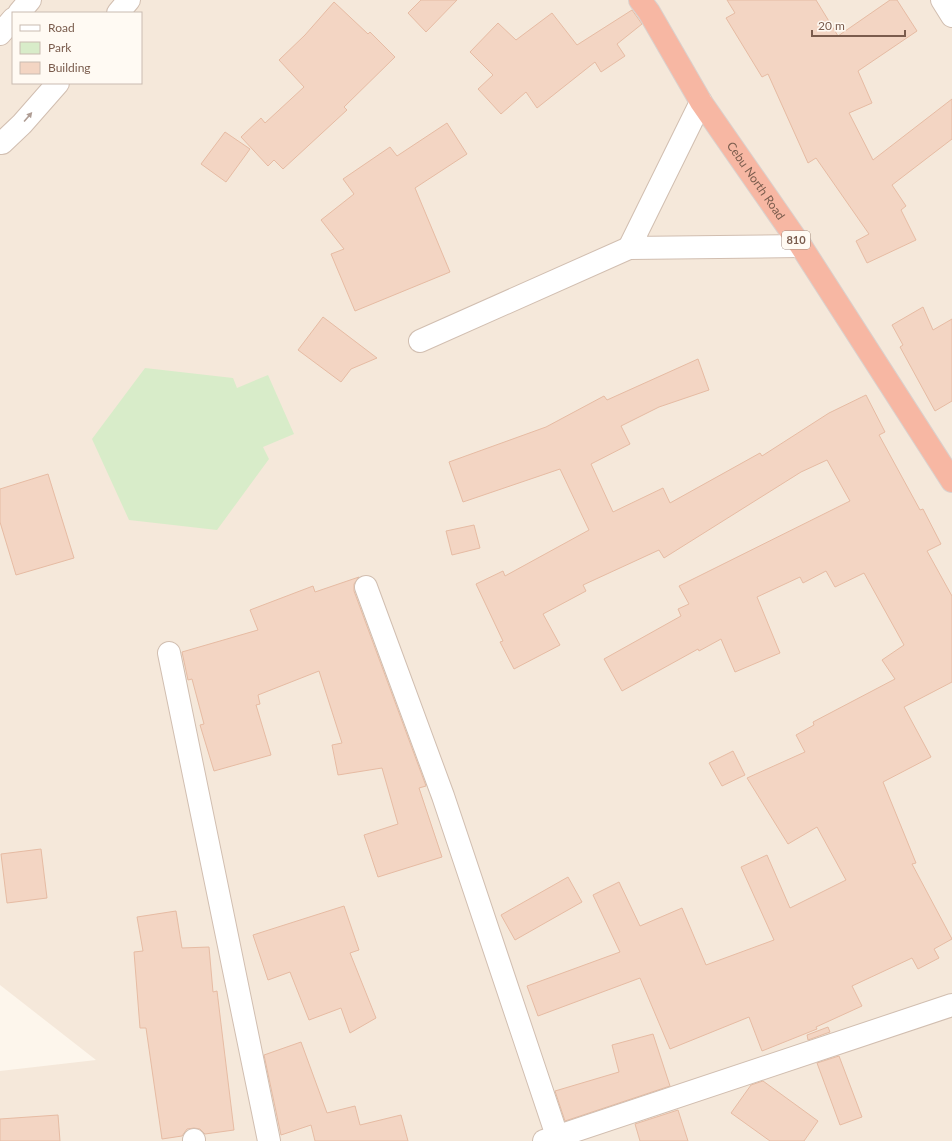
<svg xmlns="http://www.w3.org/2000/svg" width="952" height="1141" font-family="Lato,sans-serif">
<style>
.residential{fill:#f5e8da;fill-rule:evenodd}
.green{fill:#d8ecc9}
.building{fill:#f3d5c3;stroke:#e6bba3}
.lines{fill:none;stroke-linecap:round;stroke-linejoin:round}
.minor-casing{stroke:#d1beb0;stroke-width:24}
.highway-casing{stroke:#dad1cd;stroke-width:24}
.minor{stroke:#fff;stroke-width:22}
.highway{stroke:#f7b7a3;stroke-width:22}
.oneway{fill:#af9d94}
.labels{text-anchor:middle;stroke-width:3;stroke-linejoin:round;paint-order:stroke}
.shield{fill:#fffaf3;stroke:#a28b7f;stroke-width:1}
.shield-label{font-size:11px;font-weight:bold;fill:#7a5c4d}
.street-label{font-size:12px;fill:#7a5c4d;stroke:#fffaf3}
</style>
<rect width="100%" height="100%" fill="#fdf6ec"/>
<!-- residential -->
<path class="residential" d="M0,0h952v1141h-952v-70l96,-11 -96,-75zM13,13h128v70h-128z"/>
<!-- green -->
<polygon class="green" points="145,368 233,378 237,388 268,375 294,434 263,447 269,459 217,530 129,520 92,439"/>
<!-- building -->
<g class="building">
<polygon points="421,0 457,0 426,32 408,13"/>
<polygon points="727,0 816,0 838,36 890,0 897,0 917,31 858,71 872,103 849,113 873,160 952,99 952,139 892,185 906,206 901,210 916,240 867,263 856,241 869,234 816,158 808,163 768,74 762,77 726,18 735,13"/>
<polygon points="334,2 368,34 370,32 395,57 344,107 347,110 283,169 274,160 268,166 241,137 261,118 265,123 304,87 279,60 305,35"/>
<polygon points="632,10 642,24 617,44 625,56 601,72 595,62 537,108 526,92 501,114 478,89 493,75 470,52 498,23 516,40 552,13 577,45"/>
<polygon points="447,123 467,154 415,188 450,272 355,311 331,254 344,249 321,220 354,194 343,179 390,147 397,156"/>
<polygon points="225,132 250,149 226,182 201,164"/>
<polygon points="923,307 933,330 952,319 952,401 935,411 900,347 903,345 892,325"/>
<polygon points="323,317 377,358 351,369 341,382 298,350"/>
<polygon points="698,359 709,390 659,407 621,426 630,444 591,464 613,512 663,488 670,503 760,453 762,456 829,413 866,395 885,432 879,435 920,510 923,509 941,544 927,551 952,596 952,682 904,707 931,757 883,782 916,863 912,864 952,939 934,949 939,958 918,969 912,958 852,986 862,1006 816,1027 817,1029 762,1051 749,1017 670,1049 640,978 538,1016 527,986 620,952 593,895 619,882 640,926 682,908 706,965 774,940 741,867 767,855 790,908 846,880 817,827 788,844 747,778 805,752 796,735 814,725 813,722 895,679 882,660 904,645 864,573 835,587 826,571 803,583 800,577 757,597 780,653 735,672 721,639 699,651 698,649 622,691 604,659 681,616 678,609 689,604 679,586 850,501 827,460 801,472 664,558 659,550 583,585 586,591 543,614 560,645 514,669 500,642 503,641 476,584 503,571 505,576 589,530 560,469 463,502 449,462 546,427 604,396 607,400"/>
<polygon points="48,474 74,558 16,575 0,522 0,489"/>
<polygon points="474,525 480,548 452,555 446,531"/>
<polygon points="359,577 354,584 354,591 426,786 419,788 442,857 378,877 364,835 398,824 382,768 338,775 332,745 342,743 319,671 258,695 260,704 256,705 271,755 214,771 200,725 204,724 192,679 188,680 182,652 258,630 250,610 313,586 315,592"/>
<polygon points="733,751 745,775 722,786 709,763"/>
<polygon points="41,849 47,898 7,903 1,854"/>
<polygon points="568,877 582,902 515,940 501,915"/>
<polygon points="344,906 359,950 350,953 376,1018 350,1033 341,1008 309,1020 290,972 268,980 253,935"/>
<polygon points="176,911 182,948 209,947 213,992 217,991 234,1130 205,1134 200,1129 194,1128 187,1129 182,1136 162,1139 146,1028 140,1028 134,952 143,951 137,917"/>
<polygon points="828,1027 830,1032 808,1040 807,1035"/>
<polygon points="653,1034 670,1086 565,1121 555,1091 619,1072 612,1045"/>
<polygon points="301,1042 327,1113 355,1106 360,1125 401,1115 408,1141 315,1141 311,1125 281,1135 264,1055"/>
<polygon points="839,1056 862,1117 840,1125 817,1063"/>
<polygon points="763,1081 818,1121 804,1141 770,1141 731,1113 751,1085"/>
<polygon points="678,1110 688,1141 640,1141 635,1124"/>
<polygon points="58,1115 60,1141 0,1141 0,1119"/>
</g>
<g class="lines">
<defs>
<g id="minor">
<polyline points="942,0 952,16"/>
<polyline points="19,13 30,0"/>
<polyline points="118,13 129,0"/>
<polyline points="0,34 13,19"/>
<polyline points="701,102 629,248 801,246"/>
<polyline points="0,143 2,143 22,124 58,83"/>
<polyline points="420,341 629,248"/>
<polyline points="366,587 443,796 557,1136"/>
<polyline points="169,653 269,1141"/>
<polyline points="194,1140 194,1141"/>
<polyline points="544,1141 952,1005"/>
</g>
<g id="highway">
<path id="s1" d="M640,0l9,12 52,90 100,144 151,235"/>
</g>
</defs>
<!-- minor casing -->
<use href="#minor" class="minor-casing"/>
<!-- highway casing -->
<use href="#highway" class="highway-casing"/>
<!-- minor -->
<use href="#minor" class="minor"/>
<!-- highway -->
<use href="#highway" class="highway"/>
</g>
<!-- one-way arrows -->
<defs><path id="oneway-solid" d="M-6-.8H1V-3.2L6.5 0L1 3.2V.8H-6Z"/></defs>
<use class="oneway" href="#oneway-solid" transform="translate(28 117) rotate(-49)"/>
<g class="labels">
<!-- shield labels -->
<rect class="shield" x="782" y="231" width="28" height="18" rx="3"/>
<g class="shield-label">
<text x="796" y="244">810</text>
</g>
<!-- street labels -->
<g class="street-label">
<text dy="4" stroke="none"><textPath href="#s1" startOffset="215">Cebu North Road</textPath></text>
</g>
</g>
<!-- legend -->
<rect x="12" y="12" width="130" height="72" fill="#fffaf3" stroke="#cabbb1"/>
<rect x="20" y="25" width="20" height="6" fill="#ffffff" stroke="#cabbb1"/>
<text x="48" y="32" font-size="12" fill="#7a5c4d">Road</text>
<rect x="20" y="42" width="20" height="12" fill="#d8ecc9" stroke="#cabbb1"/>
<text x="48" y="52" font-size="12" fill="#7a5c4d">Park</text>
<rect x="20" y="62" width="20" height="12" fill="#f3d5c3" stroke="#cabbb1"/>
<text x="48" y="72" font-size="12" fill="#7a5c4d">Building</text>
<!-- scale -->
<path d="M812 30v6h93v-6" fill="none" stroke="#7a5c4d" stroke-width="2"/>
<text x="818" y="30" font-size="12" fill="#7a5c4d" stroke="#fffaf3" stroke-width="3" paint-order="stroke">20 m</text>
</svg>
